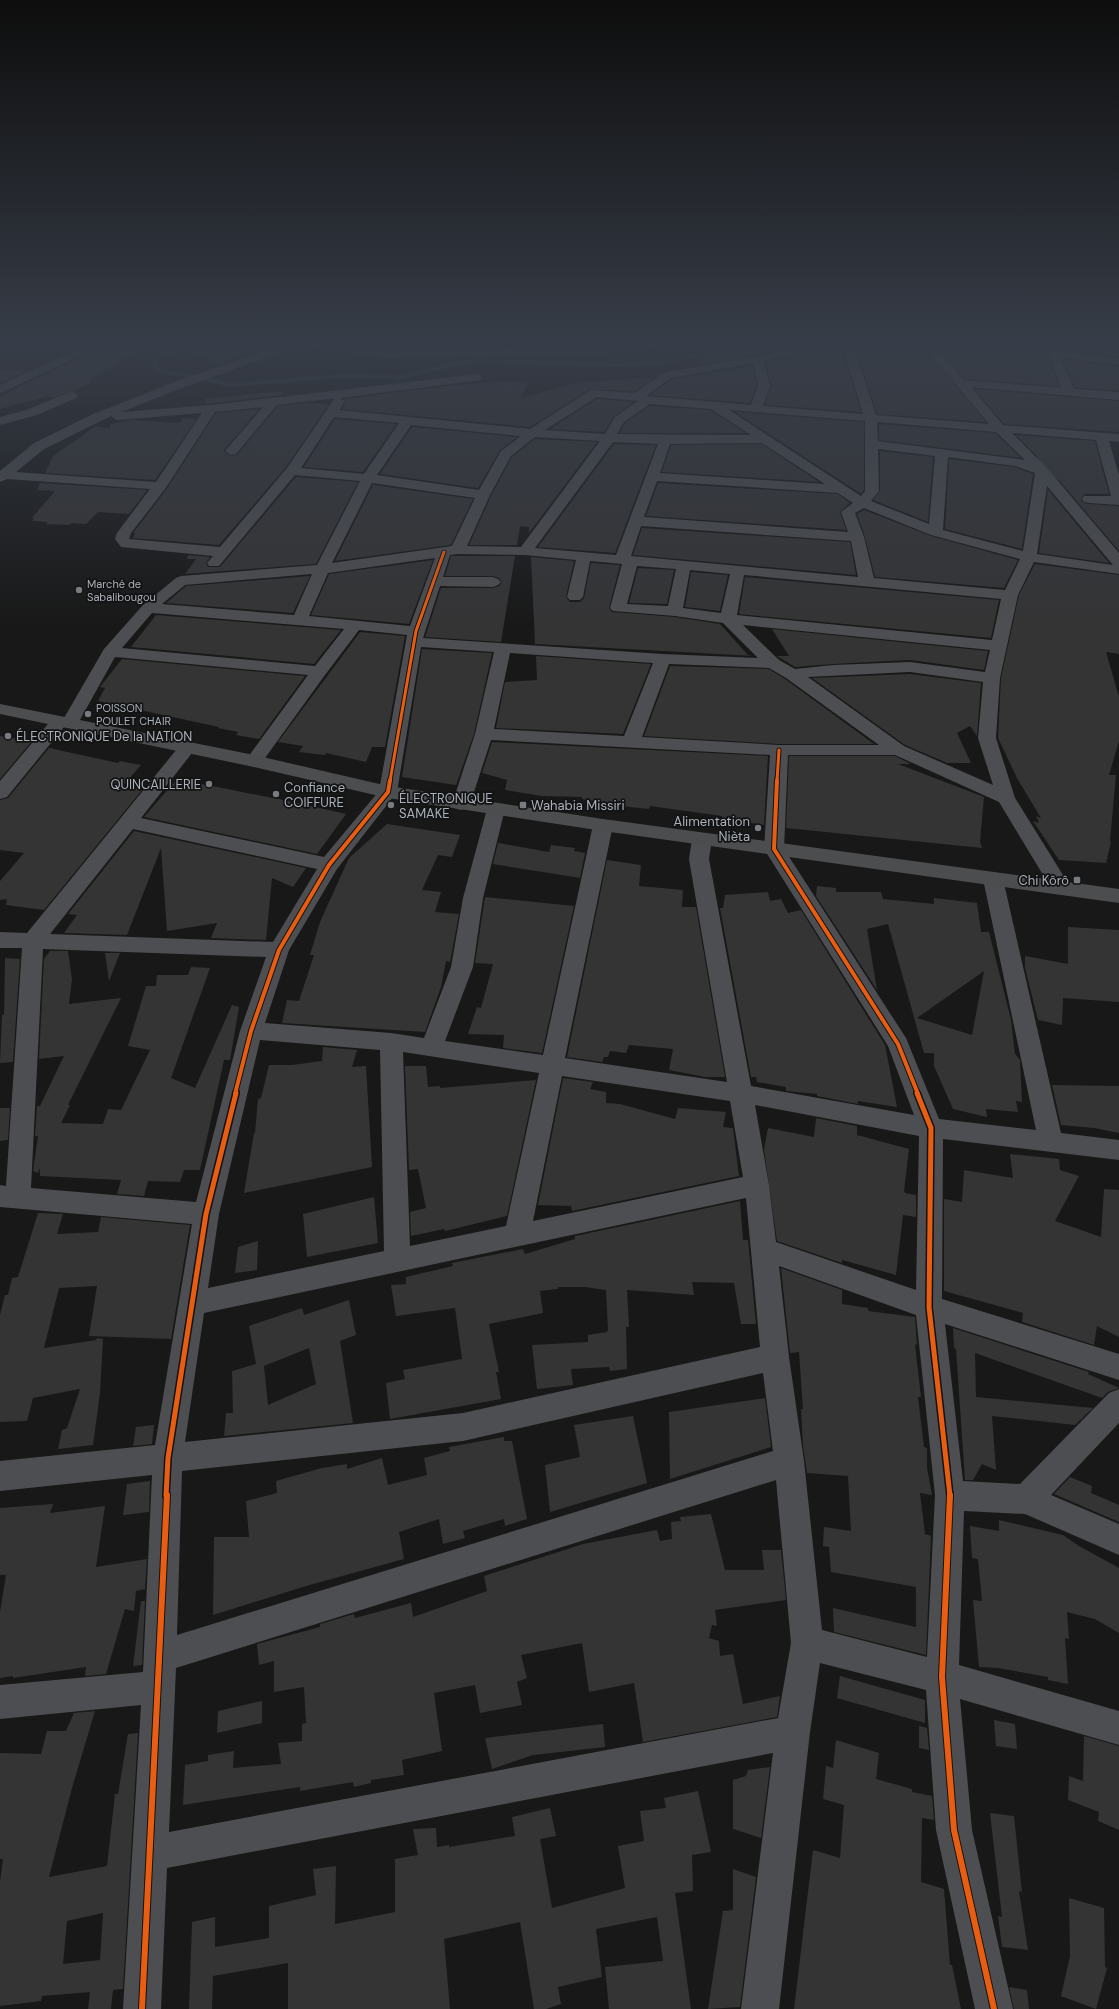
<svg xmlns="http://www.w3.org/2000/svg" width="1119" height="2009" font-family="'DM Sans',sans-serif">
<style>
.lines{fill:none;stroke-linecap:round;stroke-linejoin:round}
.stream{stroke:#30393d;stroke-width:4}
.building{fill:#343435;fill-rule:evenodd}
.minor{fill:#4d4e51;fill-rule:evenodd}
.secondary{fill:#4c4d4e;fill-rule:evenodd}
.cycleway-far3-casing{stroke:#121314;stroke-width:5}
.cycleway-far2-casing{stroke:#121314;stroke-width:6}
.cycleway-far1-casing{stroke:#121314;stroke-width:8}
.cycleway-casing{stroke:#121314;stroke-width:8}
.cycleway-far3{stroke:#e95d12;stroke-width:3}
.cycleway-far2{stroke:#e95d12;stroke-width:4}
.cycleway-far1{stroke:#e95d12;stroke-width:5}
.cycleway{stroke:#e95d12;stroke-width:6}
.poi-dot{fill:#787b7f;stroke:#121314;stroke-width:1.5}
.labels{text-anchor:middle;stroke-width:3.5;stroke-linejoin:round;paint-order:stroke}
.far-poi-label{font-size:11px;fill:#abb0b7;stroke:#121314;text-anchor:start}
.poi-label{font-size:13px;fill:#abb0b7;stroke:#121314;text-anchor:start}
</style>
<rect width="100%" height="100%" fill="#181818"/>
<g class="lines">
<!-- stream -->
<g class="stream">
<polyline points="172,344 170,352 155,357 154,365 159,371 208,379 228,385 342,376 403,377 457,363 481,361 616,365 659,363 710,352"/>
<polyline points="0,350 54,351 80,344"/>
<polyline points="1039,458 1057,477"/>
</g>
</g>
<!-- building -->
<g class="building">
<polygon points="173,344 251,344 220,365"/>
<polygon points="701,344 797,344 797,346 701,365"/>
<polygon points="855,344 921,344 986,422 877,414"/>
<polygon points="935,344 1041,344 1042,348 999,348 992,353 999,356 1048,356 1059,386 965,379"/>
<polygon points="1054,344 1119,344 1119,357 1059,350"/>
<polygon points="103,347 139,349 91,379 90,384 52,398 47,396 0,409 0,397 15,389 14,389"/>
<polygon points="841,347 861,412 765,405 771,386 766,362"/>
<polygon points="1063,360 1119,366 1119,390 1075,388"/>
<polygon points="752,365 756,386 750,403 650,395 672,379 701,375"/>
<polygon points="0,370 29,370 2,382 0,382"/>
<polygon points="652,378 654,378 635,391 590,389 530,427 342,409 346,402 344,399 447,386 506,381 528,382 521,398 579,382"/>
<polygon points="974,389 1119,401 1119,432 1004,424"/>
<polygon points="284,391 282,395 205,404 205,399"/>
<polygon points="597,399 634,402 614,416 604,432 550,429"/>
<polygon points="306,403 329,404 286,467 219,545 133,538 135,533 133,533 166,490 216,413 259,409 224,450 224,452 231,456 237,455 278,406"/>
<polygon points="650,406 710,410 746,433 620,433 625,423"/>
<polygon points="735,412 864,422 864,490 861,494"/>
<polygon points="183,418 197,419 155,480 45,473 53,456 96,426 109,429 111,424 131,420 180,423"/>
<polygon points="335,419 396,424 363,472 304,467"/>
<polygon points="879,424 995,433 1021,458 879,440"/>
<polygon points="412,427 517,437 500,450 478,488 380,474"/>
<polygon points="1016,435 1095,441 1109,494 1084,494 1081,500 1084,503 1089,504 1119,506 1119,551 1048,467"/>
<polygon points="535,439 597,442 529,533 529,527 520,526 517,545 469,545 491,496 512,457"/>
<polygon points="614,444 656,445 615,553 538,547"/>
<polygon points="762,444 819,482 662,472 671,445"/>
<polygon points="880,451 933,457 928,522 873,500 880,491"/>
<polygon points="949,459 1015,467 1033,474 1022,549 945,529"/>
<polygon points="296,477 358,482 316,564 185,574 196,559 186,559 189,555 210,557 206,563 208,567 220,567"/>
<polygon points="40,483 147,490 129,514 98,512 86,524 71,523 70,525 46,524 48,522 32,521 34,519 32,518 55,491 37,490"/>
<polygon points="658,483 838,494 850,503 840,512 846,530 646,516"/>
<polygon points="373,485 473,499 451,545 335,561"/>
<polygon points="1048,490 1109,563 1039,553"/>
<polygon points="864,510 931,536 1018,560 1004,588 875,577 865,537 857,514"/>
<polygon points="642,528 850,542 856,575 633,555"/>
<polygon points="451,556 515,556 501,642 425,637 441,588 493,588 499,586 502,582 499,578 493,576 445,576"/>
<polygon points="531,557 574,561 566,597 570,602 580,602 584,598 591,563 620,565 609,608 612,612 675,617 720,624 748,655 754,656 535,644"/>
<polygon points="433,560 409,624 311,615 329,574"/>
<polygon points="1035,564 1119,575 1119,654 1106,652 1119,697 1119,741 1109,775 1116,775 1110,841 1111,842 1106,863 1059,860 1033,821 1039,823 1036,816 1041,818 1017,778 998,738 1001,678 1019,595"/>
<polygon points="638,568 674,570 667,604 629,603"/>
<polygon points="691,572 728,575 720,611 685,607"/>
<polygon points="310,576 293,613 166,603 186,586"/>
<polygon points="745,577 999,600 991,638 739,614"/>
<polygon points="156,615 341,630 314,664 131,647"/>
<polygon points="772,629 988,651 984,670 910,660 833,664 795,667 777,656 789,656"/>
<polygon points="360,632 405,636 385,747 372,747 366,762 326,753 325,755 299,752 303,746 278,742"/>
<polygon points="422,649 492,653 474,734 456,785 402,777"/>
<polygon points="536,656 651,664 623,734 496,728 505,682 537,680"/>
<polygon points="122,659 305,676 259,739 236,735 238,732 218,728 219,727 98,701 105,688 100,687"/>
<polygon points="670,666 769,669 785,679 874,744 779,744 644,736"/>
<polygon points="910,674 981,683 977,736 970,726 957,733 971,763 947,763 905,745 812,678"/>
<polygon points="0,736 32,741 0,779"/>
<polygon points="492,742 768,756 764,825 722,818 722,816 650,806 649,809 629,807 582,799 582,797 542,796 505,790 507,780 482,773"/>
<polygon points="49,748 118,763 120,761 141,765 123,786 142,790 44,910 6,905 7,899 0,900 0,881 24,853 0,850 0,800 8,798"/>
<polygon points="789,756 895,756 911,764 898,764 984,797 980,842 982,848 786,828"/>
<polygon points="177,779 298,803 346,814 317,854 144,817"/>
<polygon points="387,824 460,835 452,857 438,855 422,890 441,892 435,912 459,914 450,962 446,961 441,987 425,1032 282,1023 287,1000 299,1001 314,955 310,955 320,922 349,858"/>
<polygon points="134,831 306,868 293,887 272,878 266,940 211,938 217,923 167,931 161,848 127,935 64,933 77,915 68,914"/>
<polygon points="498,843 549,852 551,845 575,848 574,851 585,853 580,878 493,864"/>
<polygon points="607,860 641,865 639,886 683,890 682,907 696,907 725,1077 705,1077 669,1070 673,1049 629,1045 626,1053 610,1051 608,1057 604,1057 602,1062 567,1057"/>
<path d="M817,886l19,2v4h45l2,7 51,5v-6l43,5 4,29h8l22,88 4,34 5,6 2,42 -6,-1 2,11 -32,-3 1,8 -34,-8 -19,-43v-13h-10l-36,-129 -21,5 10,61 -61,-94zM984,971l-12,64 -55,-17z"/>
<polygon points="768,892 770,901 781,899 788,913 801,910 885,1045 897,1107 858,1101 858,1104 817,1096 817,1094 786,1091 786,1087 757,1082 756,1077 751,1077 720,908 723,908 725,895"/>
<polygon points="485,897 574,906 542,1053 503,1048 504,1035 468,1034 477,1007 481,1008 493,964 475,963"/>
<polygon points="1068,927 1119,930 1119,1002 1063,998 1062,1025 1038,1020 1025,968 1025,956 1068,964"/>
<polygon points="50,951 68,951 72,979 69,1004 121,998 68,1105 70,1105 61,1123 103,1124 108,1109 121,1110 150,1050 128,1046 146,986 156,986 157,975 188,975 191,967 210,968 171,1078 195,1088 232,1005 239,1007 230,1060 224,1060 200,1170 184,1170 180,1182 148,1181 144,1196 117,1194 121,1180 40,1176 40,1168 38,1173 33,1171 38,1136 35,1136 37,1106 40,1106 64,1056 39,1059 44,959"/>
<polygon points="105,953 120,953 109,981"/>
<polygon points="5,958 20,959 13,1062 0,1063 2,1015 4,1015"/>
<polygon points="323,1047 357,1050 352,1067 366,1066 372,1167 244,1193 254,1133 255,1133 258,1099 261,1098 269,1065 292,1065 322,1061"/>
<polygon points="405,1066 426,1066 428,1087 440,1086 440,1088 536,1080 507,1216 445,1231 444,1229 411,1236 410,1212 426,1208 418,1169 409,1170"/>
<polygon points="563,1078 593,1082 590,1089 606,1092 606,1103 620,1104 675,1119 678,1108 726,1112 723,1127 733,1128 739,1176 572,1211 571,1206 538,1205"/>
<polygon points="1052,1085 1119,1086 1119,1133 1094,1128 1061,1125"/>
<polygon points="0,1108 10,1108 8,1140 0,1141"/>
<polygon points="816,1118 857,1126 857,1135 909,1149 904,1191 905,1193 916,1195 916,1217 903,1215 896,1275 842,1260 842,1263 777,1241 764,1150 768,1128 814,1137"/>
<polygon points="1010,1154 1059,1159 1060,1170 1079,1176 1055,1221 1101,1237 1104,1189 1119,1190 1119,1337 1097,1326 1094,1345 1022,1322 1023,1313 944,1291 944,1199 962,1202 964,1170 1013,1178"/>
<polygon points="374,1197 378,1243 307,1257 303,1214"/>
<polygon points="740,1201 743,1240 748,1240 756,1324 741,1324 734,1283 692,1282 694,1295 627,1290 629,1327 626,1327 627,1369 610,1371 609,1367 571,1369 573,1385 537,1389 532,1345 588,1342 588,1335 607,1332 608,1330 606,1290 585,1287 558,1287 558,1289 540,1291 543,1313 489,1324 499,1372 496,1372 501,1399 390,1419 386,1383 405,1379 403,1370 462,1359 455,1308 396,1316 391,1285 406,1284 406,1277 453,1266 452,1263 523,1249 525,1254 575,1239 575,1236"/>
<polygon points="38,1213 63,1214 57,1234 98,1232 101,1217 190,1225 171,1339 89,1336 97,1286 59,1288 44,1348 96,1340 97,1338 103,1339 100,1393 93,1445 58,1449 62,1430 67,1428 80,1389 33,1398 27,1421 0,1422 0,1315 5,1295 8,1295 12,1278 18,1277"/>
<polygon points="258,1241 257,1270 235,1273 238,1247"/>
<polygon points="781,1268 842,1290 842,1304 868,1308 868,1311 915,1317 917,1345 915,1344 921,1397 918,1397 924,1447 927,1448 927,1468 932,1495 920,1493 925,1534 931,1536 926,1655 834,1632 833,1608 916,1627 916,1587 831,1572 829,1547 823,1546 824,1527 851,1531 848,1476 807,1473 803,1446 801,1409 803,1409 799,1352 790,1353"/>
<path d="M349,1300l7,35 -16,6 13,82 -129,13 2,-23h7l-1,-42 24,-7 -7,-38 53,-18 2,7zM309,1348l7,36 -48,21 -4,-39z"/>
<polygon points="953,1328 1089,1372 1088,1374 1119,1388 1108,1392 1102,1398 975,1353 976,1397 1093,1408 1075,1425 992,1416 996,1470 982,1464 973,1480 965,1480 956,1349 954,1348"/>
<polygon points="765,1398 771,1447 670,1479 669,1412"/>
<polygon points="633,1416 647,1483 550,1512 545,1465 580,1457 574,1425"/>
<polygon points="154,1425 152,1444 133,1446 136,1427"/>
<polygon points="504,1437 504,1441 512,1441 527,1519 505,1526 504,1519 463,1531 465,1538 443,1544 439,1519 399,1532 404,1559 306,1586 213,1615 214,1537 249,1537 246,1501 277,1493 276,1481 322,1468 347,1464 347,1469 382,1458 388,1485 427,1475 424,1458 450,1451 449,1447"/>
<polygon points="1070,1477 1092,1486 1091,1493 1119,1505 1119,1522 1054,1494"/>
<polygon points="150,1481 149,1512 123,1515 127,1484"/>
<polygon points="53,1504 50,1513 105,1506 96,1567 147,1559 145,1589 136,1591 134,1611 125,1609 106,1674 85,1676 86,1667 13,1678 13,1676 0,1678 0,1612 6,1575 0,1575 0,1508"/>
<polygon points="711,1514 725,1570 764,1570 762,1550 781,1550 786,1600 715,1610 717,1626 712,1625 709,1638 719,1641 720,1656 733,1654 743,1704 780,1696 777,1717 643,1742 634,1683 589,1692 582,1643 521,1655 527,1678 517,1682 522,1705 480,1713 475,1685 434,1693 442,1751 402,1760 404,1775 371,1780 371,1783 354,1787 353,1782 300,1791 300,1787 183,1805 185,1765 208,1761 208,1755 234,1751 233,1768 281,1764 278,1743 302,1741 302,1724 306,1723 304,1687 274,1692 274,1661 259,1665 257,1644 320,1627 320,1624 354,1614 355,1618 411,1603 413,1617 487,1591 484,1576 583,1544 657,1530 660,1541 672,1539 671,1522 681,1521 680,1517"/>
<polygon points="999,1520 1063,1535 1079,1546 1119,1568 1119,1633 1095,1619 1067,1612 1069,1639 1065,1638 1068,1684 1048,1680 1048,1677 998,1668 979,1667 973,1600 982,1601 978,1559 972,1558 970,1526 999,1531"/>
<polygon points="141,1601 145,1601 142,1665 133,1666"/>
<polygon points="840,1676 925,1700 925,1723 837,1698"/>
<polygon points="262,1701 262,1723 217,1733 218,1711"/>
<path d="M95,1711l-23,77 -23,89 58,-11 8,-72h3l10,-60 10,-1 -15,256 -10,1 -2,19h-23l2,-17 -48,4 -1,5 -41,5v-124l3,-23h-3v-106l41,1 6,-23h19l8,-18zM103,1913l-3,47 -37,4 4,-43z"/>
<polygon points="994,1720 1015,1724 1017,1749 996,1746"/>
<polygon points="603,1724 605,1747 533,1755 492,1769 485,1738"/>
<polygon points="919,1726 927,1728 929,1750 919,1748"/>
<polygon points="1084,1736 1119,1746 1119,1830 1098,1821 1099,1812 1068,1800 1069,1776 1083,1781"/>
<polygon points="836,1740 879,1753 876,1779 912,1789 912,1792 932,1796 934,1820 922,1818 921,1882 944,1889 950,1965 952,1965 961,2009 794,2009 813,1850 840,1858 844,1805 823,1799 826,1766 833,1768"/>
<polygon points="770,1767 761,1838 733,1829 733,1780 746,1776 748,1770"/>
<polygon points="698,1791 711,1852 692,1855 693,1891 675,1893 691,2009 609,2009 605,1967 663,1961 657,1917 596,1929 602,1977 558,1987 561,2004 546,2009 534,2009 520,1922 444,1939 450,2009 288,2009 288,1963 213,1976 212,2009 189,2009 192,1922 215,1917 215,1947 269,1938 269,1906 316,1895 313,1869 336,1866 335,1924 395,1912 395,1859 418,1855 413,1829 436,1828 437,1847 449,1845 449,1847 515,1836 512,1817 550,1808 556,1836 540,1839 552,1908 625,1888 618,1846 644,1841 640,1811 666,1808 664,1798"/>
<polygon points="990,1813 1014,1816 1022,1892 1019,1891 1028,1950 1002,1947 998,1916 1002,1917"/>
<polygon points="733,1869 756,1877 740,2007 708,2009 723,1911 733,1910"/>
<polygon points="1069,1898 1104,1908 1105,1967 1107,1968 1096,2009 1061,1996 1070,1956"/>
<polygon points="1009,1987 1027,1990 1029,2009 1014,2009"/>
</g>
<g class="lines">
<!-- minor -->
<g class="minor">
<polygon points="90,344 104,344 102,346 0,393 0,385"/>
<path d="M285,344h15l-2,2 -116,42 -61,24 90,-7 266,-31 4,2 2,2 -2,2 -141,18 5,3 -6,9 191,19 61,-39 44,3 28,-20 95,-17 55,-12h18l-1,2 -66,15 6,25 -7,20 100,8 -21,-70h11l23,71 113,9 -67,-80h11l31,36 97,8 -12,-33h-50l-6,-3 6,-3h45l-2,-5h10l6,7 61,8v6l-58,-7 13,31 45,3v8l-148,-13 32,38 116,9v8l-10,-1 10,34v30l-30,-2 -5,-1 -2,-3 2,-3h27l-15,-56 -84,-7 35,35 72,85v21l-85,-12 -16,33 -18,83 -4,60 19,60 56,90 -3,5 -7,2 -7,-2 -55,-91 -104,-47h-107l-4,94 122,189 33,81 97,11 -53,-251 3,-5 7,-2 7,2 3,5 58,254 58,7v20l-176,-21 -1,160 177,55v26l-174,-56 18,157 57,3 89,-91 10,-4v34l-68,72 68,29v31l-94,-41 -61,-3 -5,154 160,46v34l-159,-46 12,131 41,179h-38l-39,-179 -10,-140 -106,-27 -10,69 -31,277h-38l32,-256 -606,115 -6,141h-38l18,-304 -141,14v-34l143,-13 9,-197 -152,16v-30l155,-16 37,-221 -192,-17v-22l6,1 16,-238h-22v-16l27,1 154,-189 6,-1 6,1 3,4 -55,70 183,39 55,-66 28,-156 -48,-5 -34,45 -65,90 -6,2 -6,-2 -3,-4 63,-86 -193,-18 -39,70 -6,1 -6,-1 -57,70 -7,2v-18l53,-63h11l40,-69 39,-44 33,-27 5,-2 136,-11 43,-84 -65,-6 -76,91h-10l-2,-3 6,-7 -92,-9 -6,-8 2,-6 33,-44 -143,-10 -7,3v-11l34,-28 57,-28 83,-33zM753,363l5,23 -7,19 -105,-9 25,-18zM597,397l41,4 -23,16 -10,17 -60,-4zM335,398l-48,70 -67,79 -91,-8 2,-6 34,-44 50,-77 48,-5 -38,44 6,4 5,-1 41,-49 59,-7zM650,404l61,5 40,26 -134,-1 7,-12zM729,410l136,11v70l-4,5zM202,413l-46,69 -140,-10 28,-23 67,-33 6,4zM334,417l65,6 -35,51 -63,-6zM877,422l119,10 29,28 -147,-19zM411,425l110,11 -20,15 -22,39 -102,-15zM535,437l65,4 -79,106 -54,-1 23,-51 21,-39zM613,442l45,2 -42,111 -81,-7zM762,443l63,41 -165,-11 10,-29zM878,449l57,7 -6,68 -58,-23 8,-10zM948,457l67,9 20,7 -12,78 -80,-21zM657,481l181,12 15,10 -12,9 7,20 -204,-15zM372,483l103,15 -23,48 -120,17zM1047,486l66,79 -76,-11zM864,508l67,27 89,24 -15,31 -131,-12 -10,-41 -9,-24zM641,526l210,15 7,36 -227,-21zM458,554l67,1 51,5 -9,37 3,3h10l3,-3 7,-36 32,3 -12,44 3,3 62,5 48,7 35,35 -95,-4 -240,-16 17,-52 53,1 5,-2 3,-3 -3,-3 -5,-2h-50l7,-22zM435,558l-25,68 -101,-10 19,-43zM637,566l39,3 -8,37 -41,-2zM690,570l40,4 -9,39 -38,-5zM312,574l-18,41 -132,-11 23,-19zM744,575l257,24 -9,41 -255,-25zM152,613l192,16 -29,37 -193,-18zM743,625l247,25 -5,22 -75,-10 -77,3 -38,4 -16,-9zM421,647l73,5 -19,82 -23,70 2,4 7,2 7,-2 2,-4 21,-64 279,15 -6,94 124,197 26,69 -163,-29 -42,-227 3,-20 -3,-5 -7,-1 -7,1 -3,5 -3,20 38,223 -162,-24 48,-233 -3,-4 -7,-2 -7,2 -3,4 -50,230 -98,-14 28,-74 10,-69 22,-89 -2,-4 -7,-2 -7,2 -2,4 -24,89 -12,69 -27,71 -33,-5 -126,-10 24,-73 48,-81 60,-77zM510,653l143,10 -29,73 -130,-7zM669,664l100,4 17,10 93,67h-100l-137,-8zM910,672l73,10 -5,56 15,47 -89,-39 -96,-69zM133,829l184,40 -44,73 -223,-8zM43,949l223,8 -26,74 -44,171 -165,-14zM260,1040l120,10 4,201 -176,37 11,-74zM403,1052l136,21 -33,153 -96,20zM562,1076l168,25 13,76 -210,44zM755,1105l164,31 -3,154 -140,-48 -7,-57zM746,1198l14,149 -297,66 -278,29 19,-129zM779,1266l137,49 19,180 -8,162 -105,-27 -18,-169 -15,-104zM763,1373l10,78 -596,184 5,-164 281,-30zM776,1480l15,163 -13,75 -609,114 7,-164z"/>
<polygon points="304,344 332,344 385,351 668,344 662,347 602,353 385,357 310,347"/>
<polygon points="72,391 78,395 76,398 37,415 0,425 0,417 29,409"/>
</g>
<!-- secondary -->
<polygon class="secondary" points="0,704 254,755 388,786 603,819 1119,889 1119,903 603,831 388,798 254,767 0,714"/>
<defs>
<g id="cycleway-far3">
<polyline points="390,781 416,631 444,552"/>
<polyline points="777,781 779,750"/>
</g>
<g id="cycleway-far2">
<polyline points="777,780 774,849 898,1044 918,1094"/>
<polyline points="235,1094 251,1031 279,950 329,865 388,792 390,780"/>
</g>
<g id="cycleway-far1">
<polyline points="917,1093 931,1128 929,1307 950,1496"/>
<polyline points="166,1496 168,1458 206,1214 236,1093"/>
</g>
<g id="cycleway">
<polyline points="950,1495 942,1677 954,1830 994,2009"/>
<polyline points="142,2009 167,1495"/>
</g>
</defs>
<!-- cycleway-far3 casing -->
<use href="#cycleway-far3" class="cycleway-far3-casing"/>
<!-- cycleway-far2 casing -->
<use href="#cycleway-far2" class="cycleway-far2-casing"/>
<!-- cycleway-far1 casing -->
<use href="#cycleway-far1" class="cycleway-far1-casing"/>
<!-- cycleway casing -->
<use href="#cycleway" class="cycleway-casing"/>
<!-- cycleway-far3 -->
<use href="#cycleway-far3" class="cycleway-far3"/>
<!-- cycleway-far2 -->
<use href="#cycleway-far2" class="cycleway-far2"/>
<!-- cycleway-far1 -->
<use href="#cycleway-far1" class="cycleway-far1"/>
<!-- cycleway -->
<use href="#cycleway" class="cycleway"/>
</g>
<!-- sky -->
<linearGradient id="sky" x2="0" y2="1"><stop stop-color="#0d0d0d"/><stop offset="0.55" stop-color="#373d48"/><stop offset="1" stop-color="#373d48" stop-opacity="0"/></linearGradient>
<rect width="1119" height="625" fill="url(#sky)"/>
<!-- markers -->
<g class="poi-dot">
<circle cx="79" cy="590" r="4"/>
<circle cx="88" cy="714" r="4"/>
<circle cx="8" cy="736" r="4"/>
<circle cx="209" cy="784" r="4"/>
<circle cx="276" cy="794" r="4"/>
<circle cx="391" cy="805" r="4"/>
<rect x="519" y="801" width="8" height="8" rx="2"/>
<circle cx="758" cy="828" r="4"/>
<rect x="1073" y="876" width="8" height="8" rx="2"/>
</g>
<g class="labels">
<!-- far-poi labels -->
<g class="far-poi-label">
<text x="87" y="588">Marché de<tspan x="87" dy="13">Sabalibougou</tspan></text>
<text x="96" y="712">POISSON<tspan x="96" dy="13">POULET CHAIR</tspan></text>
</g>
<!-- poi labels -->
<g class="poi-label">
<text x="16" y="741">ÉLECTRONIQUE De la NATION</text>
<text x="201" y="789" text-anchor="end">QUINCAILLERIE</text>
<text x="284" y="792">Confiance<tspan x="284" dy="15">COIFFURE</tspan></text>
<text x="399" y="803">ÉLECTRONIQUE<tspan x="399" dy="15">SAMAKE</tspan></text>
<text x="531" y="810">Wahabia Missiri</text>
<text x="750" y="826" text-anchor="end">Alimentation<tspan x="750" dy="15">Nièta</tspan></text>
<text x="1069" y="885" text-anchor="end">Chi Kôrô</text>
</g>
</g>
</svg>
